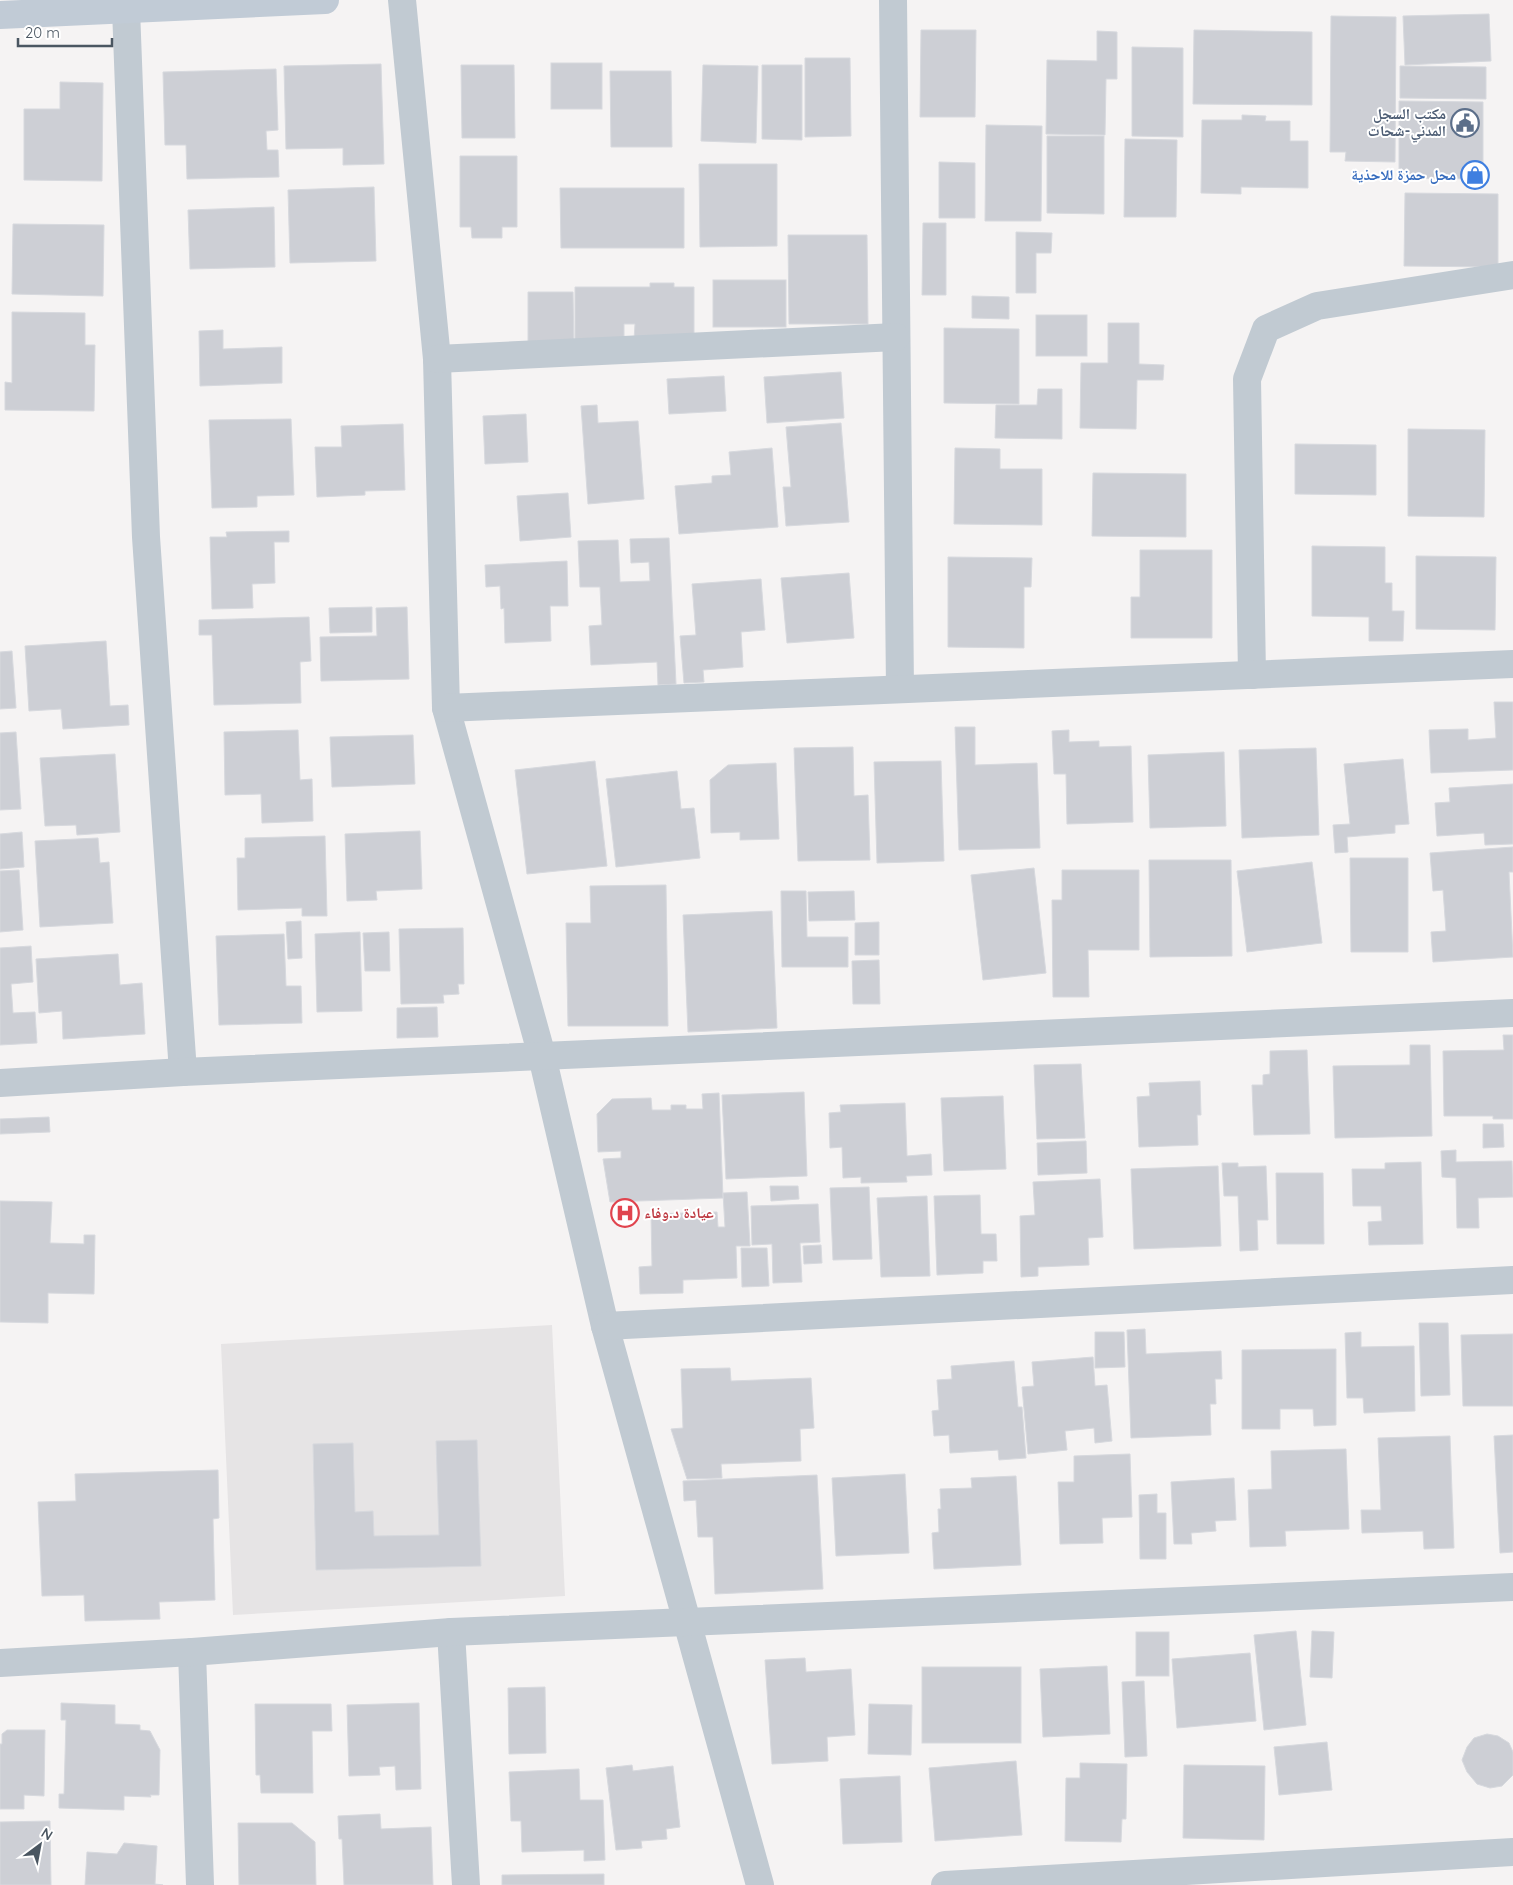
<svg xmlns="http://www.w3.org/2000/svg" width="1513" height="1885" font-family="Quicksand,'Noto Naskh Arabic',sans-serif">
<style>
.education{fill:#e6e4e5}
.building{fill:#cdcfd5;stroke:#d7d9de}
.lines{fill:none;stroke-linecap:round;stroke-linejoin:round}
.street{stroke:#c1cad2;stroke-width:28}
.secondary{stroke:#c1cbd6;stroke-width:28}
.labels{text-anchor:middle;stroke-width:4;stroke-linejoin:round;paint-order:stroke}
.service-label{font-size:15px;font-weight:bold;fill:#4e5e75;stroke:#fff;text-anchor:end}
.shop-label{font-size:15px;font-weight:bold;fill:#366cbe;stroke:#fff;text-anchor:end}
.health-label{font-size:15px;font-weight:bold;fill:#be3a42;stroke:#fff;text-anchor:start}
</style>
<rect width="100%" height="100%" fill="#f5f3f3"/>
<!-- education -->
<polygon class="education" points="552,1325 565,1596 233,1615 221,1344"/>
<!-- building -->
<g class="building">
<polygon points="1489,14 1491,61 1405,65 1403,16"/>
<polygon points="1331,16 1396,17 1395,162 1345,161 1346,152 1330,152"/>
<polygon points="921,30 976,30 975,117 920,117"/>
<polygon points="1194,30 1312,32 1312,105 1193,104"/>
<polygon points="1097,31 1117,32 1117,79 1106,79 1105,135 1046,134 1047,60 1097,61"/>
<polygon points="1132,47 1183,48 1183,137 1132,136"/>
<polygon points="805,58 850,58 851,136 805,137"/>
<rect x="551" y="63" width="51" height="46"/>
<polygon points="381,64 384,164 343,165 343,148 286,149 284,66"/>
<polygon points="461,65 514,65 515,138 462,138"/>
<polygon points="703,65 758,66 756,143 701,141"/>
<polygon points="762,65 802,65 802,140 762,139"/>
<polygon points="1400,66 1486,67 1486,99 1400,98"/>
<polygon points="276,69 278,130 266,131 267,150 278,150 279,177 187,179 186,145 165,145 163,72"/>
<polygon points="610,71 671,71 672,147 611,147"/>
<polygon points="60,82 103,83 102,181 24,180 24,109 60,109"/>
<polygon points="1399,101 1483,102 1483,179 1399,178"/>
<polygon points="1242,115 1266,116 1265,121 1290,121 1290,141 1308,141 1308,188 1241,187 1241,194 1201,193 1202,120 1242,120"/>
<polygon points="986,125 1042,126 1041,221 985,221"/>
<polygon points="1047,136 1104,136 1104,214 1047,213"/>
<polygon points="1125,139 1177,140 1176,217 1124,217"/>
<polygon points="460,156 517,156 517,227 502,227 502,238 472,238 471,227 460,227"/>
<polygon points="939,162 975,163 975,218 939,218"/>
<polygon points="699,164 777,164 777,246 700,247"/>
<polygon points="374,187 376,261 290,263 288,190"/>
<polygon points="560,188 684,188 684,248 561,248"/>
<polygon points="1405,193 1498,194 1498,267 1404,266"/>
<polygon points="274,207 275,267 190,269 188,210"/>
<polygon points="923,223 946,223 946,295 922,295"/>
<polygon points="13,224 104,225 103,296 12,294"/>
<polygon points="1016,232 1052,233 1051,253 1036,253 1036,293 1016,293"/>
<polygon points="788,235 867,235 868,324 789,324"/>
<rect x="713" y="280" width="73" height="47"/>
<polygon points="650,283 674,283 674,287 694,287 694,340 634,340 635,324 624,324 624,340 575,340 575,287 650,287"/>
<polygon points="528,292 573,292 574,350 528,350"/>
<polygon points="972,296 1009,297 1009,319 972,318"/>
<polygon points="12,312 85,313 85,345 95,345 94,411 5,410 5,382 12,383"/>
<rect x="1036" y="315" width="51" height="41"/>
<polygon points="1108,323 1139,323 1139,364 1164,365 1163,380 1137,380 1136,429 1080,428 1081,363 1108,363"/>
<polygon points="944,328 1019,329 1019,404 944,403"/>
<polygon points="223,330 223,349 282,347 282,383 200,386 199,331"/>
<polygon points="841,372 844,418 767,423 764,377"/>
<polygon points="724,376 726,411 669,414 667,379"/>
<polygon points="1038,389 1062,389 1062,439 995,438 996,405 1037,405"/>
<polygon points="597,405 598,423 638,421 644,499 588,504 581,406"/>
<polygon points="526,414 528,462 485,464 483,416"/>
<polygon points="291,419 294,495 257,496 257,507 212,508 209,420"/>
<polygon points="841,423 849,522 786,526 783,487 791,487 786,427"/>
<polygon points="403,424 405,490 365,491 365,495 317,497 315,447 342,447 341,426"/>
<polygon points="1408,429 1485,430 1484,517 1408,516"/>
<polygon points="1295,444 1376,445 1376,495 1295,494"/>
<polygon points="772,448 778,527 679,534 675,486 712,483 712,476 731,475 729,452"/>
<polygon points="955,448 1000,449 1000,469 1042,469 1042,525 954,524"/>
<polygon points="1093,473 1186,474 1186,537 1092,536"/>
<polygon points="568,493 571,537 520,541 517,496"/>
<polygon points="289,531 289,542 274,542 275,583 252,584 253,608 212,609 210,537 227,537 226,532"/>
<polygon points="669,538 676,684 658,685 657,662 591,665 589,626 602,625 600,587 580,587 578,541 618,540 620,582 650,581 649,562 631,563 630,539"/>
<polygon points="1312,546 1385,547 1385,583 1392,583 1392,611 1404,611 1403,641 1369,641 1369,617 1312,616"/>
<polygon points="1140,550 1212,550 1212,638 1131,638 1131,597 1140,597"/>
<polygon points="1416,556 1496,557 1495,630 1416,629"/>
<polygon points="948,557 1032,558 1031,587 1024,587 1024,648 948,647"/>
<polygon points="567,561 568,606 550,606 551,641 505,643 504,608 501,609 500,586 486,587 485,565"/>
<polygon points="849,573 854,638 787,643 781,578"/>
<polygon points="761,579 765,630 741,632 743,667 703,670 704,682 684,683 680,636 696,635 692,584"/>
<polygon points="372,607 372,632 330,633 329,608"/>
<polygon points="407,607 409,679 321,681 320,637 377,636 376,608"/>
<polygon points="309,617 311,661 300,662 301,703 214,705 212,635 199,635 199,620"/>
<polygon points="106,641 110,706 128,705 129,725 63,729 61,709 29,711 25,646"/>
<polygon points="12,651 16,708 0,709 0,652"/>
<polygon points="1494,702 1513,702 1513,770 1431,773 1429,730 1468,729 1468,740 1496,738"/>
<polygon points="955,727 975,727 975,765 1037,763 1040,848 959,850"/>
<polygon points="298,730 300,780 312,779 313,821 262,823 261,794 225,795 224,732"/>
<polygon points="1069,730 1069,742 1099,741 1099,747 1131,746 1133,822 1067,824 1066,774 1054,774 1052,731"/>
<polygon points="16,732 21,809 0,810 0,733"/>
<polygon points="413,735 415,784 332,787 330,737"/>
<polygon points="853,747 854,796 868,795 870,860 798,861 794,748"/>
<polygon points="1316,748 1319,835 1242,838 1239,750"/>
<polygon points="1224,752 1226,826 1150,828 1148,755"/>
<polygon points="115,754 120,832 77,835 76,825 45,826 40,758"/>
<polygon points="1403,759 1409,824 1395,825 1395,833 1347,837 1348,852 1335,853 1333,825 1350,824 1344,764"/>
<polygon points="595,761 607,866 527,874 515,770"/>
<polygon points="941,761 944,861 877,863 874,762"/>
<polygon points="776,763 779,839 740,840 740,832 711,833 710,780 728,765"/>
<polygon points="677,771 681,809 694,808 700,858 616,867 606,779"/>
<polygon points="1513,784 1513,844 1485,845 1484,833 1437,836 1435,803 1450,802 1449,788"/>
<polygon points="420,831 422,889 376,891 377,900 347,901 345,834"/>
<polygon points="22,832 24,867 0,869 0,834"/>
<polygon points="325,836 327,916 302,916 302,908 238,910 237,858 245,858 245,838"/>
<polygon points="98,838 100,863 109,862 113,923 40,927 35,841"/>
<polygon points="1513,847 1513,872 1509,872 1513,957 1433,962 1431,932 1446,931 1443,890 1433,891 1430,853"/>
<polygon points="1350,858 1408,858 1408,952 1351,952"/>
<polygon points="1149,860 1231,860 1232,956 1150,957"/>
<polygon points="1312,862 1322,943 1247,952 1237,871"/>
<polygon points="1034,868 1046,973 983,980 971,875"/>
<polygon points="19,870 23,930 0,932 0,871"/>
<polygon points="1062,870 1139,870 1139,950 1088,950 1089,997 1053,997 1052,900 1062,900"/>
<polygon points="666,885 668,1026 568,1026 566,923 591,923 590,886"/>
<polygon points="781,891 806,891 807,937 848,937 848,967 782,967"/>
<polygon points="854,891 855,920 809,921 808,892"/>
<polygon points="772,911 777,1028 688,1032 683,915"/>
<polygon points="301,921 302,958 288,959 286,922"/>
<polygon points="879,922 879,955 855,955 855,923"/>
<polygon points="463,928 464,984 458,984 459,994 443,995 444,1003 401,1004 399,929"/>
<polygon points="360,932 362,1011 317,1012 315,934"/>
<polygon points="389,932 390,971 365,971 363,933"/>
<polygon points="284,934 286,986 301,986 302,1023 219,1025 216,936"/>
<polygon points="31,946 33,982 11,984 13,1013 35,1012 37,1043 0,1045 0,948"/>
<polygon points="118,954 120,985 142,983 145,1034 63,1039 62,1011 39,1013 36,959"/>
<polygon points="879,960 880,1004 853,1004 852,961"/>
<polygon points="437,1007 438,1037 397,1038 397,1008"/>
<polygon points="1503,1035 1513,1035 1513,1119 1493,1119 1493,1116 1444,1116 1443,1051 1504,1050"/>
<polygon points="1410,1045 1430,1045 1432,1136 1335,1138 1333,1066 1410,1065"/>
<polygon points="1307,1050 1310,1134 1254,1135 1252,1085 1263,1085 1263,1075 1270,1074 1270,1051"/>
<polygon points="1081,1064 1085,1138 1037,1139 1034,1065"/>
<polygon points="1200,1081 1201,1115 1197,1115 1198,1145 1139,1147 1137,1097 1150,1096 1149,1083"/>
<polygon points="804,1092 807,1176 726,1179 722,1095"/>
<polygon points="719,1093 723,1198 610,1202 603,1159 621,1158 621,1151 598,1152 597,1114 612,1099 651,1098 652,1110 671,1110 671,1105 686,1105 686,1109 703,1109 702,1094"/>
<polygon points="1003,1096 1006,1169 944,1171 941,1098"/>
<polygon points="905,1103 907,1156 931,1154 932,1175 906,1176 907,1182 861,1183 861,1177 843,1178 842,1147 830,1148 829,1113 841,1112 840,1105"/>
<polygon points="49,1117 50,1132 0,1134 0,1119"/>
<polygon points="1483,1124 1503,1124 1504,1147 1483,1148"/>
<polygon points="1086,1141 1087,1173 1038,1175 1037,1143"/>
<polygon points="1456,1150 1456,1162 1512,1161 1513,1197 1478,1198 1479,1228 1457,1228 1456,1178 1442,1177 1441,1151"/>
<polygon points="1421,1162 1423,1244 1369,1245 1368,1222 1382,1221 1381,1206 1353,1206 1352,1169 1385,1169 1385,1163"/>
<polygon points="1222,1163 1238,1163 1238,1167 1266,1166 1268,1220 1257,1220 1258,1250 1240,1251 1238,1196 1224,1196"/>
<polygon points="1218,1166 1221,1246 1134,1249 1131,1169"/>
<polygon points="1276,1173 1323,1173 1324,1244 1277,1244"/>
<polygon points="1100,1179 1103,1237 1088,1238 1089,1265 1038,1267 1038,1276 1021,1277 1020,1216 1035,1215 1033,1182"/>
<polygon points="770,1186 798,1186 799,1199 771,1201"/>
<polygon points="869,1187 872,1259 833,1260 830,1188"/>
<polygon points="747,1192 750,1246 736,1246 737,1278 683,1280 683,1293 640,1294 639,1267 652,1266 651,1214 717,1212 718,1227 725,1227 723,1193"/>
<polygon points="980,1195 981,1234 996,1234 997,1261 983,1261 983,1273 937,1275 934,1196"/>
<polygon points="927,1196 930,1276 881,1277 877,1198"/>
<polygon points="0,1201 52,1202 50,1243 84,1244 84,1235 95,1235 94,1294 48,1293 48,1323 0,1322"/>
<polygon points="818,1204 820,1242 800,1243 802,1282 773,1283 772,1244 752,1245 751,1206"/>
<polygon points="821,1245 822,1263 804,1264 803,1246"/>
<polygon points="741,1248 767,1248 769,1286 742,1287"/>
<polygon points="1419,1323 1448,1323 1450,1395 1421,1396"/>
<polygon points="1145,1329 1146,1354 1221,1351 1222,1379 1215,1379 1216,1404 1210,1404 1211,1435 1131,1438 1127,1330"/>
<polygon points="1095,1332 1124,1332 1125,1367 1095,1368"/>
<polygon points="1361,1332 1361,1347 1414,1346 1415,1411 1364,1413 1363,1398 1347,1398 1345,1333"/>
<polygon points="1513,1334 1513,1406 1463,1406 1461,1335"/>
<polygon points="1336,1349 1336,1425 1314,1426 1313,1409 1280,1409 1280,1429 1242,1429 1242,1350"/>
<polygon points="1093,1357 1095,1386 1107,1385 1112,1441 1095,1443 1094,1428 1065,1431 1067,1450 1028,1454 1022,1387 1034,1386 1032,1362"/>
<polygon points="1014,1361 1018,1407 1022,1407 1026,1458 999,1460 998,1450 950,1453 949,1435 934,1436 932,1411 939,1410 937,1380 952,1379 951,1366"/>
<polygon points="730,1368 731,1381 811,1378 814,1428 800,1429 801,1461 721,1464 722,1478 687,1479 671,1429 683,1428 681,1369"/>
<polygon points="1513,1435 1513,1552 1500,1553 1494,1436"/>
<polygon points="1450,1436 1454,1548 1424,1549 1423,1531 1362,1533 1361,1510 1381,1510 1378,1438"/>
<polygon points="477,1440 481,1566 316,1570 313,1444 353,1443 355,1512 373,1511 374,1536 439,1535 436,1441"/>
<polygon points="1346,1449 1349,1529 1285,1531 1286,1546 1250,1547 1248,1490 1272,1489 1271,1451"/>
<polygon points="1130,1454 1132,1517 1102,1518 1103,1543 1060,1544 1058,1482 1074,1482 1074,1456"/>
<polygon points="218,1470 219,1518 213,1519 215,1600 159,1602 160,1619 85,1621 84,1595 42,1596 38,1502 76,1501 75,1474"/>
<polygon points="905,1474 909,1553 836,1556 832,1478"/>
<polygon points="817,1475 823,1589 715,1594 713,1537 698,1537 696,1500 684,1501 683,1481"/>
<polygon points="1016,1476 1021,1565 934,1569 932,1533 939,1532 938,1509 941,1509 940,1489 972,1488 971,1478"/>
<polygon points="1234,1478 1236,1520 1215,1521 1216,1531 1191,1533 1192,1544 1174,1544 1171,1482"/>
<polygon points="1157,1494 1157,1513 1166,1513 1166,1559 1140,1559 1139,1495"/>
<polygon points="1296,1631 1306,1725 1264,1730 1254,1635"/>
<polygon points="1312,1631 1334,1632 1332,1678 1310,1677"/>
<rect x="1136" y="1632" width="33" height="44"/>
<polygon points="1250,1653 1256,1721 1177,1728 1172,1659"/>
<polygon points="805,1658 806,1672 851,1669 855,1735 827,1737 828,1761 772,1764 765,1660"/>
<polygon points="1107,1666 1110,1734 1043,1737 1040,1669"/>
<rect x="922" y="1667" width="99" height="76"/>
<polygon points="1144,1681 1147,1756 1125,1757 1122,1682"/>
<polygon points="545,1687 546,1753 509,1754 508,1688"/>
<polygon points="61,1703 115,1705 115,1724 140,1725 140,1730 150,1731 160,1750 159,1795 150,1795 151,1797 124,1796 124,1810 59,1808 59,1794 64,1794 66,1720 61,1720"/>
<polygon points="419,1703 421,1789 396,1790 395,1766 379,1767 380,1775 349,1776 347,1705"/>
<polygon points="255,1704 331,1704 332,1731 312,1731 313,1793 261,1793 260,1775 256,1775"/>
<polygon points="869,1704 912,1705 911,1755 868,1754"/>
<polygon points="7,1730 45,1730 44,1796 24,1795 24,1809 0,1809 0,1744 2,1744 2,1734"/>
<polygon points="1487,1734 1498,1736 1509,1743 1513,1752 1513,1775 1502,1786 1490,1788 1477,1784 1467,1772 1462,1760 1467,1747 1474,1738"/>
<polygon points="1327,1742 1332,1790 1279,1795 1274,1747"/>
<polygon points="1016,1761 1022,1835 935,1841 929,1768"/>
<polygon points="1080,1763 1127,1764 1126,1819 1122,1819 1121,1842 1065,1841 1066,1778 1080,1778"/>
<polygon points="632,1765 633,1771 673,1766 680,1827 666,1829 667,1839 641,1841 642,1848 616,1850 606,1768"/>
<polygon points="1184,1765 1265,1766 1264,1840 1183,1838"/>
<polygon points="579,1769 580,1800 603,1800 605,1860 584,1861 584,1850 522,1852 521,1821 511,1821 509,1772"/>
<polygon points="900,1776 902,1842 843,1844 840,1779"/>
<polygon points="380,1814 381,1829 431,1827 433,1885 344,1885 342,1839 339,1839 338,1816"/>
<polygon points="50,1821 51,1885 0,1885 0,1822"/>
<polygon points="238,1823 292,1823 315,1842 316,1885 239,1885"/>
<polygon points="124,1843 157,1846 155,1884 163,1885 85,1885 87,1852 117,1854"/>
<polygon points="604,1874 604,1885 502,1885 502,1875"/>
</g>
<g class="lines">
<!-- street -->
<g class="street">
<polyline points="402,0 437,359 446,708 542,1056 605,1326 760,1885"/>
<polyline points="893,0 900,689"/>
<polyline points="126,9 146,537 183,1072"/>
<polyline points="437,359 896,337"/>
<polyline points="1252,675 1247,379 1266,329 1317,306 1513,275"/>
<polyline points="446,708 1513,664"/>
<polyline points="0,1083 183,1072 1513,1013"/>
<polyline points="605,1326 1513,1280"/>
<polyline points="451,1632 466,1885"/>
<polyline points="192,1652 200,1885"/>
<polyline points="0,1663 192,1652 451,1632 1513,1587"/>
<polyline points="945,1885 1513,1852"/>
</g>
<!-- secondary -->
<polyline class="secondary" points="0,15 325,0"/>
</g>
<!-- icons -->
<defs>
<symbol id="civic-ring" viewBox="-11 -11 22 22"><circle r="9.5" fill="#fff" stroke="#5c6f8a" stroke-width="1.5"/><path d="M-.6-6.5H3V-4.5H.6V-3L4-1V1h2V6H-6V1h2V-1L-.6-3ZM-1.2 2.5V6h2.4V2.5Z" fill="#5c6f8a"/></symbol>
<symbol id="shop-ring" viewBox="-11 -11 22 22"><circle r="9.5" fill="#fff" stroke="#3f7fe0" stroke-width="1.5"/><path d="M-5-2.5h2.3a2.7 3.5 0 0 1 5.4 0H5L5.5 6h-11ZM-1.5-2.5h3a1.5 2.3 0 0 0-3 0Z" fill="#3f7fe0"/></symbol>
<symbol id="hospital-ring" viewBox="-11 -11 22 22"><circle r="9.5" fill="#fff" stroke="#e0444e" stroke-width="1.5"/><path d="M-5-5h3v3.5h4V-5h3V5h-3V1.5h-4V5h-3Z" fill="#e0444e"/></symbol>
</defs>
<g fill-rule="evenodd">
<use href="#civic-ring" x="1449" y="107" width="32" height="32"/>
<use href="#shop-ring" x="1459" y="159" width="32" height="32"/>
<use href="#hospital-ring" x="609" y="1197" width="32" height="32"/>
</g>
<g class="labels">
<!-- service labels -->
<g class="service-label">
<text x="1446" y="119">مكتب السجل<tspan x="1446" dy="17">المدني-شحات</tspan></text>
</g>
<!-- shop labels -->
<g class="shop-label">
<text x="1456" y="180">محل حمزة للاحذية</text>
</g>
<!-- health labels -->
<g class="health-label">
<text x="644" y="1218">عيادة د.وفاء</text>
</g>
</g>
<!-- north arrow -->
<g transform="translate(40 1845) rotate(32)" stroke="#ffffff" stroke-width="4" paint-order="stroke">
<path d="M0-4L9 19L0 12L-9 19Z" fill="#4a5661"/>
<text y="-8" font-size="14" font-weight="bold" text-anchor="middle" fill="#4a5661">N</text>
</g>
<!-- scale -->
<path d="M18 38v8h94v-8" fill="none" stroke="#4a5661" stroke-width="2.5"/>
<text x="25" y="38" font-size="15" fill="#4a5661" stroke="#ffffff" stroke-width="4" paint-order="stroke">20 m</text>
</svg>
